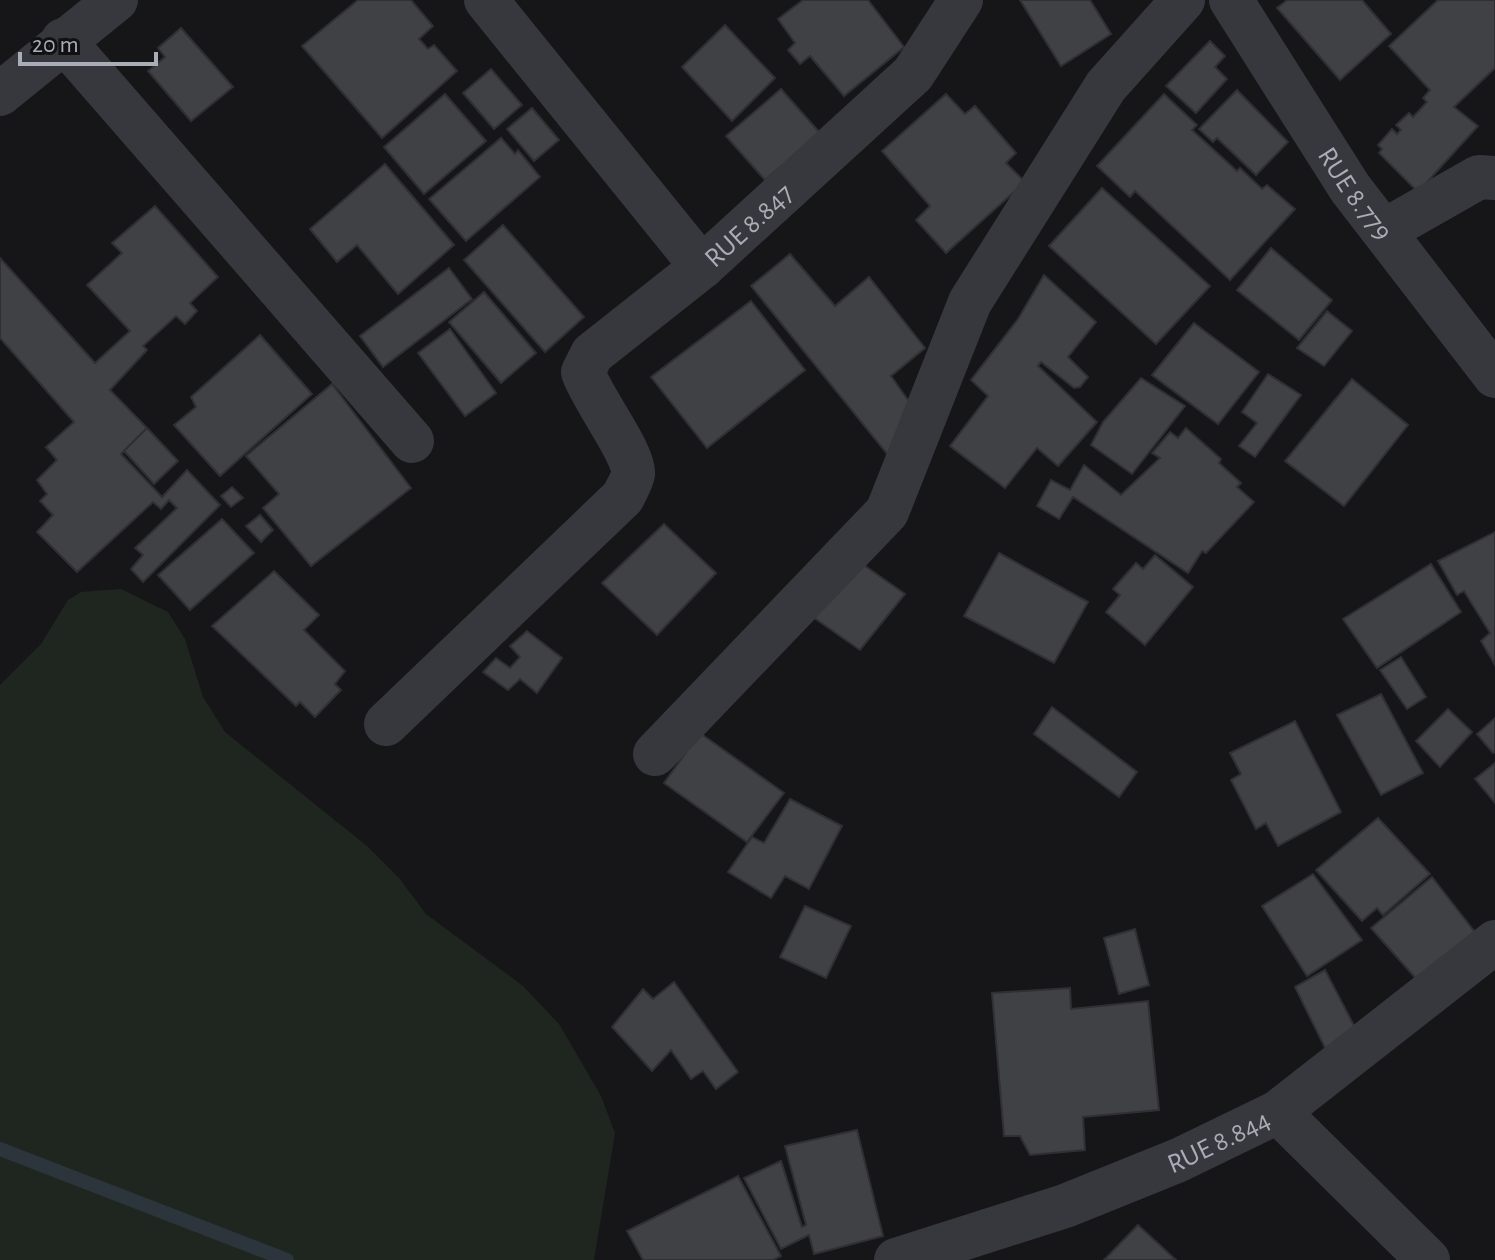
<svg xmlns="http://www.w3.org/2000/svg" width="1495" height="1260" font-family="'Alegreya Sans',sans-serif">
<style>
.green{fill:#1e261f}
.lines{fill:none;stroke-linecap:round;stroke-linejoin:round}
.stream{stroke:#2c353c;stroke-width:14}
.building{fill:#404145;stroke:#303034;stroke-width:2}
.minor{stroke:#37383d;stroke-width:44}
.labels{text-anchor:middle;stroke-width:8;stroke-linejoin:round;paint-order:stroke}
.street-label{font-size:28px;fill:#a8adb8;stroke:#111113}
</style>
<rect width="100%" height="100%" fill="#161618"/>
<!-- green -->
<polygon class="green" points="121,589 168,612 185,639 203,697 225,732 367,846 399,878 426,914 523,986 559,1024 601,1096 615,1133 594,1260 0,1260 0,685 41,644 68,600 81,592"/>
<g class="lines">
<!-- stream -->
<polyline class="stream" points="0,1149 287,1260"/>
</g>
<!-- building -->
<g class="building">
<polygon points="358,0 411,0 433,26 419,39 428,49 434,45 457,71 382,138 302,46"/>
<polygon points="803,0 868,0 904,47 844,96 810,56 800,64 788,50 795,43 778,19"/>
<polygon points="1020,0 1090,0 1111,34 1061,66"/>
<polygon points="1287,0 1362,0 1391,34 1340,80 1277,8"/>
<polygon points="1438,0 1495,0 1495,68 1454,107 1478,126 1418,192 1379,153 1382,149 1378,145 1392,129 1397,134 1401,130 1396,125 1409,113 1413,117 1427,102 1423,98 1430,90 1389,46"/>
<polygon points="725,25 775,78 732,121 682,67"/>
<polygon points="181,28 233,87 191,121 148,71 165,57 158,48"/>
<polygon points="1210,41 1225,56 1215,67 1227,79 1196,113 1166,86"/>
<polygon points="491,69 522,105 494,129 463,93"/>
<polygon points="781,89 820,133 765,180 726,136"/>
<polygon points="1237,90 1288,142 1256,175 1217,138 1213,142 1199,129"/>
<polygon points="445,94 486,141 424,194 384,147"/>
<polygon points="946,94 965,114 975,106 1016,153 1006,163 1025,182 946,253 916,220 930,206 882,151"/>
<polygon points="1164,94 1197,125 1192,130 1237,171 1240,168 1262,189 1267,185 1295,209 1230,280 1135,191 1130,197 1097,166"/>
<polygon points="532,108 559,140 534,161 507,129"/>
<polygon points="501,138 515,154 518,150 540,177 466,241 429,199"/>
<polygon points="385,164 454,245 398,294 357,245 337,262 310,229"/>
<polygon points="1102,188 1210,286 1156,344 1049,246"/>
<polygon points="155,206 218,277 190,303 197,311 185,324 176,316 143,346 147,350 110,390 147,428 121,454 162,497 187,470 220,505 143,582 131,569 143,555 135,548 177,508 169,500 161,509 153,502 77,572 37,532 53,515 40,501 47,494 37,480 57,460 46,447 74,422 0,338 0,258 95,363 130,331 87,285 122,253 112,243"/>
<polygon points="503,225 584,317 545,352 464,260"/>
<polygon points="1271,248 1332,300 1299,340 1237,290"/>
<polygon points="790,254 835,306 869,277 925,348 891,376 913,407 888,455 751,286"/>
<polygon points="449,268 472,299 383,367 360,336"/>
<polygon points="1044,275 1096,322 1068,357 1088,377 1080,387 1074,388 1041,362 1038,366 1097,422 1058,466 1037,448 1005,488 950,446 988,396 971,380 1018,319"/>
<polygon points="484,292 536,353 501,383 449,322"/>
<polygon points="751,301 805,370 707,448 651,377"/>
<polygon points="1327,311 1352,331 1324,366 1297,348"/>
<polygon points="1194,323 1259,372 1218,424 1152,375"/>
<polygon points="450,329 496,393 465,416 418,353"/>
<polygon points="260,335 312,394 220,476 174,425 196,407 191,397"/>
<polygon points="1268,374 1301,395 1255,457 1239,446 1257,423 1242,412"/>
<polygon points="1141,378 1185,406 1132,474 1091,445 1103,422"/>
<polygon points="1352,379 1408,425 1344,506 1285,461"/>
<polygon points="332,384 411,488 311,566 263,508 279,494 246,456"/>
<polygon points="147,428 178,461 154,484 124,451"/>
<polygon points="1186,428 1221,459 1219,463 1241,483 1237,487 1254,502 1206,553 1202,551 1188,573 1073,497 1059,519 1037,506 1051,480 1070,490 1084,465 1121,495 1160,458 1152,453 1170,432 1178,438"/>
<polygon points="232,487 243,498 231,507 221,496"/>
<polygon points="260,515 273,530 261,542 246,526"/>
<polygon points="222,519 254,553 190,610 158,575"/>
<polygon points="664,524 716,573 657,635 602,583"/>
<polygon points="1495,532 1495,665 1481,641 1490,633 1464,591 1457,595 1438,561"/>
<polygon points="999,553 1088,602 1054,663 964,616"/>
<polygon points="848,554 905,594 860,650 800,608"/>
<polygon points="1155,555 1193,587 1145,645 1106,612 1120,595 1113,589 1136,563 1143,569"/>
<polygon points="1431,564 1461,612 1377,668 1343,619"/>
<polygon points="274,571 319,615 304,630 345,671 335,684 341,690 315,717 300,702 296,706 212,626"/>
<polygon points="527,631 562,658 537,693 520,679 508,690 483,672 496,658 510,668 520,657 510,646"/>
<polygon points="1401,657 1426,697 1407,709 1380,670"/>
<polygon points="1381,694 1423,773 1381,795 1337,715"/>
<polygon points="1052,707 1137,772 1119,797 1034,734"/>
<polygon points="1448,709 1472,732 1440,767 1416,741"/>
<polygon points="1495,718 1495,752 1493,753 1477,734"/>
<polygon points="1295,721 1341,812 1278,846 1266,823 1256,829 1231,780 1241,774 1230,753"/>
<polygon points="700,733 784,793 747,842 664,783"/>
<polygon points="1495,763 1495,803 1475,779"/>
<polygon points="790,799 842,826 809,889 785,876 771,898 728,872 752,837 764,843"/>
<polygon points="1378,818 1430,874 1383,915 1377,908 1362,921 1316,870"/>
<polygon points="1313,874 1362,940 1307,976 1262,906"/>
<polygon points="1432,877 1485,945 1428,992 1371,928"/>
<polygon points="805,906 851,926 826,978 780,957"/>
<polygon points="1135,929 1149,985 1119,994 1104,938"/>
<polygon points="1325,970 1361,1039 1329,1056 1295,987"/>
<polygon points="674,982 738,1072 716,1089 703,1071 691,1079 671,1050 652,1071 612,1027 643,989 653,999"/>
<polygon points="1070,988 1071,1009 1148,1001 1159,1110 1083,1117 1085,1150 1030,1155 1020,1136 1004,1136 992,993"/>
<polygon points="857,1130 883,1236 814,1254 809,1235 781,1249 744,1178 781,1161 802,1227 806,1225 785,1146"/>
<polygon points="738,1176 781,1256 773,1260 643,1260 627,1231"/>
<polygon points="1138,1225 1176,1260 1104,1260"/>
</g>
<g class="lines">
<!-- minor -->
<g class="minor">
<path id="s1" d="M486,0l216,267 211,-193 48,-74"/>
<path id="s2" d="M1231,0l119,188 145,188"/>
<polyline points="63,40 412,441"/>
<polyline points="0,94 116,0"/>
<polyline points="1384,231 1479,177 1495,178"/>
<path d="M386,724l237,-227c3,-7 9,-16 10,-23 3,-18 -42,-77 -50,-102l9,-18 110,-87"/>
<polyline points="655,754 887,512 970,302 1106,86 1183,0"/>
<polyline points="1278,1112 1428,1260"/>
<path id="s3" d="M896,1260l169,-54 114,-46 99,-48 217,-170"/>
</g>
</g>
<g class="labels">
<!-- street labels -->
<g class="street-label">
<text dy="10" stroke="none"><textPath href="#s2" startOffset="230">RUE 8.779</textPath></text>
<text dy="10" stroke="none"><textPath href="#s1" startOffset="406">RUE 8.847</textPath></text>
<text dy="10" stroke="none"><textPath href="#s3" startOffset="344">RUE 8.844</textPath></text>
</g>
</g>
<!-- scale -->
<path d="M20 52v12h136v-12" fill="none" stroke="#a8adb8" stroke-width="4"/>
<text x="32" y="52" font-size="24" fill="#a8adb8" stroke="#111113" stroke-width="6" paint-order="stroke">20 m</text>
</svg>
